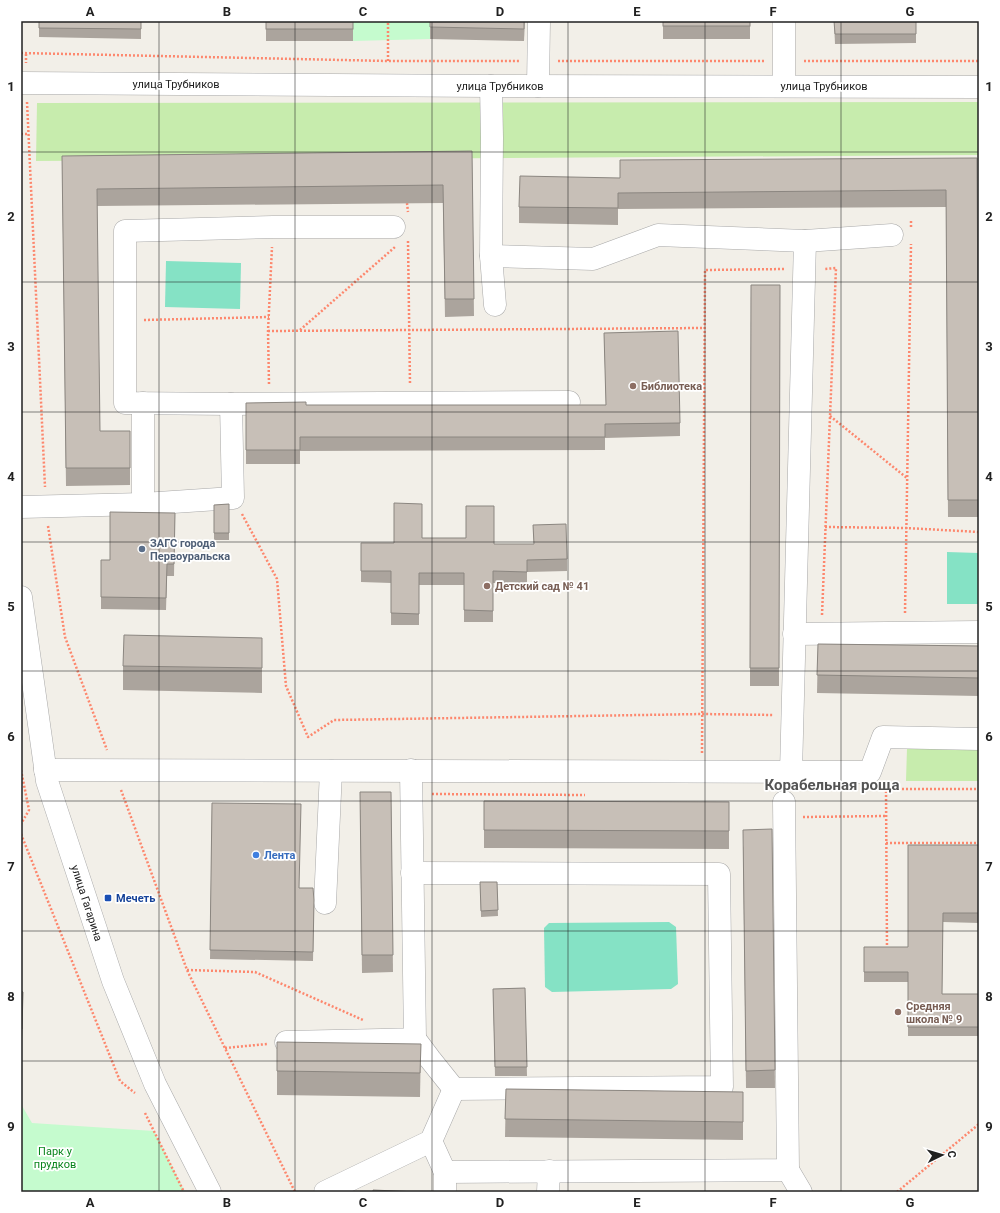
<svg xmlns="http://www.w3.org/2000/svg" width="1000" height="1213" font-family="Roboto,sans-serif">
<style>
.grass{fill:#c7ecad}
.park{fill:#c5fbce}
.pitch{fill:#85e2c5}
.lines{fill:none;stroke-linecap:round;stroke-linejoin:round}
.minor-casing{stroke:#a8a8a8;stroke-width:23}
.path{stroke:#fd876d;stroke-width:2.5;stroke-dasharray:2 2;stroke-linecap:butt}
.minor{stroke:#fff;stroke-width:22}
.wall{fill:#aba49d}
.shaded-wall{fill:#8b8680}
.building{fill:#c7bfb7;stroke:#8b8680}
.grid{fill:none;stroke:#212121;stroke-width:1;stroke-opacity:0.55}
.education-dot{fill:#8d6e63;stroke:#fff;stroke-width:1.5}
.service-dot{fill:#5c6f8a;stroke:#fff;stroke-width:1.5}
.shop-dot{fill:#3f7fe0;stroke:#fff;stroke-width:1.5}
.transit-dot{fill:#1a4fb4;stroke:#fff;stroke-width:1.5}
.labels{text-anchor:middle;stroke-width:3.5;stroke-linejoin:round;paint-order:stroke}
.street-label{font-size:11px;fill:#212121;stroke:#fff}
.education-label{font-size:11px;font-weight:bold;fill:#785e54;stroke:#fff;text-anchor:start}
.service-label{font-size:11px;font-weight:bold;fill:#4e5e75;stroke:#fff;text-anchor:start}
.shop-label{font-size:11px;font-weight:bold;fill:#366cbe;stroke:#fff;text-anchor:start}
.transit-label{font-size:11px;font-weight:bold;fill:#164399;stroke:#fff;text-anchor:start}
.park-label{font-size:11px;fill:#09851d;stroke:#fff}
.district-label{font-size:15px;font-weight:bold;fill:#545454;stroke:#fff}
.neatline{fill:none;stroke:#212121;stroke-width:1.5}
.grid-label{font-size:13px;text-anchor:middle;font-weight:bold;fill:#212121}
</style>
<rect width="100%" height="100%" fill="#f2efe8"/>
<!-- grass -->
<g class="grass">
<polygon points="979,102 979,155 36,161 37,103"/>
<polygon points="907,748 979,748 979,781 906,781"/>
</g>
<!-- park -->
<g class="park">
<polygon points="353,21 430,21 430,39 353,41"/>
<polygon points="21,1104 32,1123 154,1131 185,1192 21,1192"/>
</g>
<!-- pitch -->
<g class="pitch">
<polygon points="166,261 241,263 240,309 165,307"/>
<polygon points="947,552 979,553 979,604 947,604"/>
<polygon points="669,922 676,927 678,984 671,989 552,992 545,987 544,928 549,923"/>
</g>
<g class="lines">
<defs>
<g id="minor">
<polyline points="784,21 784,86"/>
<polyline points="21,83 491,86 979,87"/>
<polyline points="491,86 492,138 491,256 495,305"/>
<polyline points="538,86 539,21"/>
<polyline points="394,227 273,227 125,231 125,403 231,404 569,402"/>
<polyline points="491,256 593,259 658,235 805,241 892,235"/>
<polyline points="143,403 143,504"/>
<polyline points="21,507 143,504 233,498 231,404"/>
<polyline points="21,597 47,781 113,981 155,1084 210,1192"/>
<polyline points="794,634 979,632"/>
<polyline points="45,770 870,772 883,737 979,739"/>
<polyline points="791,772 805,241"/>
<polyline points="412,873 719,874 722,1087 454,1089 430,1059 415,1039"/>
<polyline points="325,903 331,771"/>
<polyline points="286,1042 381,1040 415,1039 411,770"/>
<polyline points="431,1141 445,1172 788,1170 784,802"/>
<polyline points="788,1170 801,1192"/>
<polyline points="325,1192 431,1141 454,1089"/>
<polyline points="445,1192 445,1172"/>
<polyline points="548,1192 549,1171"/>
</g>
</defs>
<!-- minor casing -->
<use href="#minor" class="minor-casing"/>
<!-- path -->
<g class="path">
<polyline points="21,53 388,61 519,61"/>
<polyline points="26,54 26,63"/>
<polyline points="388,61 388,21"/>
<polyline points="558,61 765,61"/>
<polyline points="804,61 979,61"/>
<polyline points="27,102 45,487"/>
<polyline points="21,134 28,134"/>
<polyline points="407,203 408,212"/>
<polyline points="911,227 911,219"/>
<polyline points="408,241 410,384"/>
<polyline points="144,320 269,317"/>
<polyline points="300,330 395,247"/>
<polyline points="268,331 704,328"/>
<polyline points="269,384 268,331 272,247"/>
<polyline points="830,416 907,478"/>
<polyline points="242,514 277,579 286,686 308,737 334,720 703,714 774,715"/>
<polyline points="48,526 65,637 107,750"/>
<polyline points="825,527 906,528 979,532"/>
<polyline points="905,613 911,244"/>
<polyline points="822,615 836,268 824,269"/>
<polyline points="702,753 705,270 785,269"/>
<polyline points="21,770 29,810 21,824"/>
<polyline points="121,790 187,970 295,1192"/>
<polyline points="432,794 585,795"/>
<polyline points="803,817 886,816"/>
<polyline points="21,834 120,1081 135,1093"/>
<polyline points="886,843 979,843"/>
<polyline points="887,949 886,789 979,789"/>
<polyline points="187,970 255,972 363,1020"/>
<polyline points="225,1048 267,1044"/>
<polyline points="145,1113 184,1192"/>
<polyline points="897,1192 979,1124"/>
</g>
<!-- minor -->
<use href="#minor" class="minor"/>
</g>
<!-- wall -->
<g class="wall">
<polygon points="39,21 141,21 141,39 39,37"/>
<rect x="266" y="21" width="87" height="20"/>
<polygon points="430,21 525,21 524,41 430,39"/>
<rect x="663" y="21" width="87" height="18"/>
<polygon points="834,21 916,21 916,43 835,44"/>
<polygon points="472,151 474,316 445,317 443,203 97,206 100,431 130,431 130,485 66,486 62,156"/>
<polygon points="977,158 979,517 948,517 946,207 618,209 618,225 519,223 519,207 620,178"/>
<polygon points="751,285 780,285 779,686 750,686"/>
<polygon points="604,333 680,423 680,436 605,438 605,450 300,451 300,464 246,464 246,403 306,405 606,405"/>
<polygon points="229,504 229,540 214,540 214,505"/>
<polygon points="175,513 174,576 167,576 166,610 101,609 101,560 110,560"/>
<polygon points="533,525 567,559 567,571 527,572 527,584 493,583 493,622 464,622 464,585 419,585 419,625 391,625 391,583 361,582 361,543 394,543 422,538 494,544 534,544"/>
<polygon points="818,644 979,646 979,696 817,693"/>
<polygon points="262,662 262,693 123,690 123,666"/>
<polygon points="391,792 393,972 362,973 360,810"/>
<polygon points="484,801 729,802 729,849 484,848"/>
<polygon points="212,803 299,888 314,900 313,961 210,959"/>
<polygon points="772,829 775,1088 746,1088 743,847"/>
<polygon points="979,845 979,923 943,922 942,994 979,994 979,1036 908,1036 908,982 864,982 864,957 908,947"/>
<polygon points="480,882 497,882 498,916 481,917"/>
<polygon points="525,988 527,1076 495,1076 493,989"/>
<polygon points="421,1044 420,1097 277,1095 277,1071"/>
<polygon points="506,1089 743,1092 743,1140 505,1137"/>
</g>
<!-- shaded-wall -->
<polygon class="shaded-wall" points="23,992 23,1001 22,1039 22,1029"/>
<!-- building -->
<g class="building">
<polygon points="39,21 141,21 141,29 39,28"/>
<rect x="266" y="21" width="87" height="8"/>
<polygon points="430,21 524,21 524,29 430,27"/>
<rect x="663" y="21" width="87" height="5"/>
<polygon points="834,21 916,21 916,34 835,34"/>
<polygon points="472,151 474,299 445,299 443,185 97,189 100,431 130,431 130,468 66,468 62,156"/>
<polygon points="977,158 979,500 948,500 946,190 618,193 618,208 519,207 520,176 620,178 620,160"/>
<polygon points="751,285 780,285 779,668 750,668"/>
<polygon points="678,331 680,423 605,424 605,437 300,437 300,450 246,450 246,403 306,402 306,405 606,405 604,333"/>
<polygon points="394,503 422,504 422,538 466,538 466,506 494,506 494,544 534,544 533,525 566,524 567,559 527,560 527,572 493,571 493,611 464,610 464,573 419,573 419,614 391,613 391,571 361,571 361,543 394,543"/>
<polygon points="229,504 229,533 214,533 214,505"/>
<polygon points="110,512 175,513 174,564 167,564 166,598 101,597 101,560 110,560"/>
<polygon points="124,635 262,638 262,668 123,666"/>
<polygon points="818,644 979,646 979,678 817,675"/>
<polygon points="360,792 391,792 393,955 362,955"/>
<polygon points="484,801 729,802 729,831 484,830"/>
<polygon points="212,803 301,804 299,888 313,888 314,900 313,952 210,950"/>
<polygon points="772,829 775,1070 746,1071 743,830"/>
<polygon points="908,845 979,845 979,913 943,913 942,994 979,994 979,1027 908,1027 908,972 864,972 864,947 908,947"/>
<polygon points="480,882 497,882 498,910 481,911"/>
<polygon points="525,988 527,1067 495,1067 493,989"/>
<polygon points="21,991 23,992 22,1029 21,1029"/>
<polygon points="277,1042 421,1044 420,1073 277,1071"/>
<polygon points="506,1089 743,1092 743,1122 505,1119"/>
<polygon points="373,1190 418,1192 373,1192"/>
</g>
<!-- grid -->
<path class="grid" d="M159,21v1171M295,21v1171M432,21v1171M568,21v1171M705,21v1171M841,21v1171M21,152h958M21,282h958M21,412h958M21,542h958M21,671h958M21,801h958M21,931h958M21,1061h958"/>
<!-- markers -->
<g class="education-dot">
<circle cx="633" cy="386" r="4"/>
<circle cx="487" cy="586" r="4"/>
<circle cx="898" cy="1012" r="4"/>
</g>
<circle class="service-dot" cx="142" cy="549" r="4"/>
<circle class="shop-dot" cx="256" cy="855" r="4"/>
<rect class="transit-dot" x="104" y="894" width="8" height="8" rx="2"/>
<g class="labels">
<!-- street labels -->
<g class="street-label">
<text x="176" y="88">улица Трубников</text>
<text x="500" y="90">улица Трубников</text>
<text x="824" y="90">улица Трубников</text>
<text transform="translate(87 903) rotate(72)" y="4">улица Гагарина</text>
</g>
<!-- education labels -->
<g class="education-label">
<text x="641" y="390">Библиотека</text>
<text x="495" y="590">Детский сад № 41</text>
<text x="906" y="1010">Средняя<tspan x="906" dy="13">школа № 9</tspan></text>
</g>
<!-- service labels -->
<g class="service-label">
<text x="150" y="547">ЗАГС города<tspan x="150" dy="13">Первоуральска</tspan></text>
</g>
<!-- shop labels -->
<g class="shop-label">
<text x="264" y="859">Лента</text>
</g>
<!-- transit labels -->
<g class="transit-label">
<text x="116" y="902">Мечеть</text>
</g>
<!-- park labels -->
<g class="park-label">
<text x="55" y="1155">Парк у<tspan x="55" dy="13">прудков</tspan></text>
</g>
<!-- district labels -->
<g class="district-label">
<text x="832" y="790">Корабельная роща</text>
</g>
</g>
<!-- border -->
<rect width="1000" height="1213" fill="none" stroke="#ffffff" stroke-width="44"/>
<!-- north arrow -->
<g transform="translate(942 1155) rotate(85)" stroke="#ffffff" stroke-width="3" paint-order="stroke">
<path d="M0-3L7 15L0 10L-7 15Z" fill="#212121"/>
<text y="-6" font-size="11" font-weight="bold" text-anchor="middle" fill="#212121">С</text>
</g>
<rect x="22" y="22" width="956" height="1169" class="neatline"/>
<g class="grid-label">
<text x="90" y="16">A</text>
<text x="227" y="16">B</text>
<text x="363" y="16">C</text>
<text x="500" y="16">D</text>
<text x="637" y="16">E</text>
<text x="773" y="16">F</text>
<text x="910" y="16">G</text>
<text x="11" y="91">1</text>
<text x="989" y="91">1</text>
<text x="11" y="221">2</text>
<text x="989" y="221">2</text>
<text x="11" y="351">3</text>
<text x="989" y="351">3</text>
<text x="11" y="481">4</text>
<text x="989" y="481">4</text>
<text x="11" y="611">5</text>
<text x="989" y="611">5</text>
<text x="11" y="741">6</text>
<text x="989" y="741">6</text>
<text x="11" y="871">7</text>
<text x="989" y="871">7</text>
<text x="11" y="1001">8</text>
<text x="989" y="1001">8</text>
<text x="11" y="1131">9</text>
<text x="989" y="1131">9</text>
<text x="90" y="1207">A</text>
<text x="227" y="1207">B</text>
<text x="363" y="1207">C</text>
<text x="500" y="1207">D</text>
<text x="637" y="1207">E</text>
<text x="773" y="1207">F</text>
<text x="910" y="1207">G</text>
</g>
</svg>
